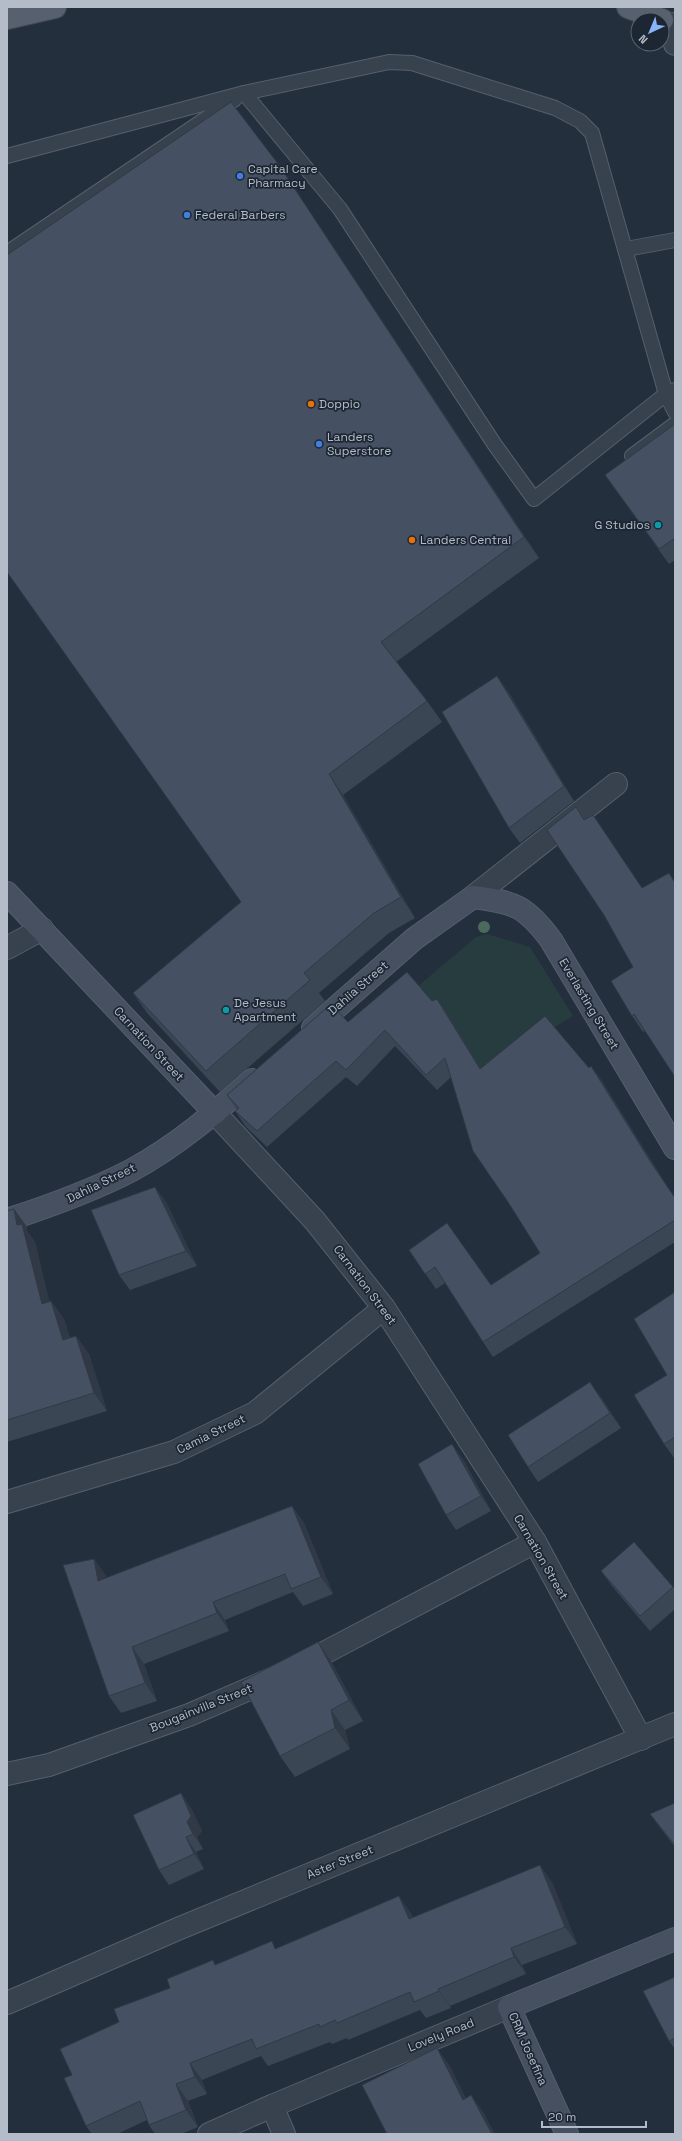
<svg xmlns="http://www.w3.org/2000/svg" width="682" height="2141" font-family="'Space Grotesk',sans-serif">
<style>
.green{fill:#263c3f}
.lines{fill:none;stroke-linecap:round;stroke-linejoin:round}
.lane-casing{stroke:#565f6c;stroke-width:16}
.street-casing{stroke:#565f6c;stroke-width:24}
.secondary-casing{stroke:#565f6c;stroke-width:24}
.primary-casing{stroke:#414a57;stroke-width:24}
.lane{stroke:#38414e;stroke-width:14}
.street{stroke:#38414e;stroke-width:22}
.secondary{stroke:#465061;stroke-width:22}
.primary{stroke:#56606e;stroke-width:22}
.tree{fill:#4b6a5d}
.wall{fill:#3b4654}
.shaded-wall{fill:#303945}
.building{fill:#455162;stroke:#303945}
.shop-dot{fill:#3f7fe0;stroke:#1d2633;stroke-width:1.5}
.food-dot{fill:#e8710a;stroke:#1d2633;stroke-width:1.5}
.culture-dot{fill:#0f9aa8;stroke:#1d2633;stroke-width:1.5}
.labels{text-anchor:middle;stroke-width:3.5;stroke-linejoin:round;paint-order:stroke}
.poi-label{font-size:12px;fill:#b4bcc9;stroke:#1d2633;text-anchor:start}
.street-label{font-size:12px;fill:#b4bcc9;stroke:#1d2633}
</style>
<rect width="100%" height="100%" fill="#242f3e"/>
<!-- green -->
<polygon class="green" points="487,934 530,947 573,1016 483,1072 464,1041 417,987 476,937"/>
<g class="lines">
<defs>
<g id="lane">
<polyline points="244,93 340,209 495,445 534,499 666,394 675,390"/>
<polyline points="7,156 244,93 389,62 412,63 555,108 580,121 592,133 666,394 675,412"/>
<polyline points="626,249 675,240"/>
<polyline points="7,253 235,99"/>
<polyline points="632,456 675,424"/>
</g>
<g id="street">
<polyline points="673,24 675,44"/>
<polyline points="473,897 616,784"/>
<polyline points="7,948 42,929"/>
<polyline points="215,1113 315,1221 384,1308 535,1542 641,1739"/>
<polyline points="7,1502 174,1452 255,1413 384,1308"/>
<polyline points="7,1774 49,1765 189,1715 286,1673 535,1542"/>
<polyline points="7,2003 180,1928 675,1724"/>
<polyline points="272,2106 284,2134"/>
<polyline points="209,2134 272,2106 509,2007"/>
</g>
<g id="secondary">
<polyline points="7,893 215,1113"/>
<path d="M313,1028l101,-89 59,-42c41,5 53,9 78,43l124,208"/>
<path d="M7,1220c43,-14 85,-29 125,-50 44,-24 83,-57 120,-90"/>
<polyline points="567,2134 509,2007 675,1939"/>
</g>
<g id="primary">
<polyline points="628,7 662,20"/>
<polyline points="7,18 55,7"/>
</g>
</defs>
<!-- lane casing -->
<use href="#lane" class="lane-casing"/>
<!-- street casing -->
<use href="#street" class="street-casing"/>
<!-- secondary casing -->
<use href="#secondary" class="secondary-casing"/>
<!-- primary casing -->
<use href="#primary" class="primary-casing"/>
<!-- lane -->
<use href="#lane" class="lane"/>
<!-- street -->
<use href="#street" class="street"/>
<!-- secondary -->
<use href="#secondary" class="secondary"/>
<!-- primary -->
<use href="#primary" class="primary"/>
</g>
<!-- trees -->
<circle class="tree" cx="484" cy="927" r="6"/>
<!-- wall -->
<g class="wall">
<polygon points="279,165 293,186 539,558 396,662 427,701 442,722 343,795 415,918 389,933 319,993 325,1001 220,1092 148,1014 133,993 241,902"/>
<polygon points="675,424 675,560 669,564 605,475"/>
<polygon points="508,691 574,801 520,843 509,828"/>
<polygon points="585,820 604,831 642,888 645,1031 643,1032 632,1016 633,967"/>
<polygon points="437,999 448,1015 481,1068 589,1068 591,1066 602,1081 662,1179 675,1198 675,1242 493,1357 483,1342 445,1283 436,1289 409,1250 491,1285 540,1253 451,1077 437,1090 395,1046 357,1086 346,1077 267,1147 246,1127 235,1111 237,1110 227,1095 348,1022 432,1001"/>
<polygon points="166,1202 197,1266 130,1290 119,1275"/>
<polygon points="14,1209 27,1227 27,1231 35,1242 49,1301 51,1301 64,1319 70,1338 76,1336 89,1354 107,1411 7,1442 7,1211"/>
<polygon points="675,1292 675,1459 664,1444 667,1375"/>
<polygon points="601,1397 621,1428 538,1482 528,1467"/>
<polygon points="463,1459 491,1511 456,1530 446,1515"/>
<polygon points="292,1506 304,1523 333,1594 303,1606 293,1592 225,1620 229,1631 144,1664 157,1701 121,1713 109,1696 94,1559 106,1576 106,1578"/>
<polygon points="601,1571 673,1587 675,1589 675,1609 650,1631 612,1586"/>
<polygon points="318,1642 332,1663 363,1721 345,1730 350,1749 295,1777 280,1756"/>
<polygon points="675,1803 675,1847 661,1829 650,1814"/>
<polygon points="191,1808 202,1831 197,1837 203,1849 196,1852 204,1869 169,1885 159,1870"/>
<polygon points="552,1882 577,1944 522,1965 526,1974 450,2006 451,2008 426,2018 420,2010 348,2040 347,2038 332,2044 330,2042 268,2066 261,2056 202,2080 207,2094 188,2101 198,2127 181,2134 155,2134 149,2125 147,2120 117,2134 92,2134 86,2126 72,2075 119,2022 170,1988 216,1964 411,1913 413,1918"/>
<polygon points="675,1977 675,2049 669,2041"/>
</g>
<!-- shaded-wall -->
<g class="shaded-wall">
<polygon points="279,165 293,186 539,558 524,537"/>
<polygon points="497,676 508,691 574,801 564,786"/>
<polygon points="329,774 343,795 415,918 401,897"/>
<polygon points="593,815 604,831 653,904 642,888"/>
<polygon points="437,999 448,1015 491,1084 480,1069"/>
<polygon points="591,1066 602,1081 675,1198 652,1164"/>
<polygon points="155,1187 166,1202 197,1266 186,1251"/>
<polygon points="14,1209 27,1227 27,1231 35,1242 54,1322 42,1304 17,1225"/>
<polygon points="51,1301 64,1319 76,1358 63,1340"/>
<polygon points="76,1336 89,1354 107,1411 94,1393"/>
<polygon points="590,1382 601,1397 621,1428 610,1413"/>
<polygon points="452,1444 463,1459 491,1511 481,1496"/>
<polygon points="292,1506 304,1523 333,1594 321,1577"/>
<polygon points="94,1559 106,1576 110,1599 98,1581"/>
<polygon points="213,1602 225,1620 229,1631 217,1613"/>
<polygon points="318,1642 332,1663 363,1721 349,1700"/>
<polygon points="132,1647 144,1664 157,1701 145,1683"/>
<polygon points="331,1710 345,1730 350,1749 335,1728"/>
<polygon points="181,1793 191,1808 202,1831 197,1837 203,1849 193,1834 187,1822"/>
<polygon points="186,1837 196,1852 204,1869 194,1854"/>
<polygon points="540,1865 552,1882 577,1944 565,1927"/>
<polygon points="399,1896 411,1913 421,1936 409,1919"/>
<polygon points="511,1948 522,1965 526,1974 514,1957"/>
<polygon points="438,1989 450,2006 451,2008 439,1991"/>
<polygon points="437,2048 450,2066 476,2118 463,2100"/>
<polygon points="190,2063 202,2080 207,2094 195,2077"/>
<polygon points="176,2084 188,2101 198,2127 186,2110"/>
<polygon points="471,2095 484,2113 495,2134 492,2134"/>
</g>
<!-- building -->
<g class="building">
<polygon points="231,102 279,165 524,537 381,642 427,701 329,774 401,897 374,913 304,973 310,980 206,1071 133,993 241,902 7,572 7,255"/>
<polygon points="675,424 675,538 659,549 605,475"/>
<polygon points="497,676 564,786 509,828 442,712"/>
<polygon points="576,807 584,820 593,815 642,888 669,873 675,883 675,1077 634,1014 632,1016 611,981 633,967 604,915 547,830"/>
<polygon points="407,972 432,1001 437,999 480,1069 545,1016 589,1068 591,1066 652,1164 675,1198 675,1220 483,1342 435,1267 425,1274 409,1250 447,1223 491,1285 540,1253 508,1202 473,1151 445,1058 426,1075 385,1030 346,1070 336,1061 257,1131 235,1111 239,1108 227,1095 331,1004 348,1022"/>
<polygon points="155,1187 186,1251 119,1275 91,1210"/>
<polygon points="14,1209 17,1225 22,1224 42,1304 51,1301 63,1340 76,1336 94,1393 7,1420 7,1211"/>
<polygon points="675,1292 675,1437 664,1444 634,1395 667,1375 634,1319"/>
<polygon points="590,1382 610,1413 528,1467 508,1435"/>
<polygon points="452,1444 481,1496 446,1515 418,1464"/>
<polygon points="292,1506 321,1577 291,1589 285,1574 213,1602 217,1613 132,1647 145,1683 109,1696 63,1565 94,1559 98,1581"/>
<polygon points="634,1542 673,1587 640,1616 601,1571"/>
<polygon points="318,1642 349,1700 331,1710 335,1728 280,1756 241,1682"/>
<polygon points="181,1793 191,1816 187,1822 193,1834 186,1837 194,1854 159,1870 133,1815"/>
<polygon points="675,1803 675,1845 650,1814"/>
<polygon points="540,1865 565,1927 511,1948 514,1957 438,1989 439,1991 414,2002 410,1992 337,2023 335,2020 320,2027 319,2024 256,2049 252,2039 190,2063 195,2077 176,2084 186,2110 149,2125 140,2101 86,2126 64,2078 72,2075 60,2049 119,2022 114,2009 170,1988 167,1979 213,1960 215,1965 272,1941 275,1949 399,1896 409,1919"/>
<polygon points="675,1977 675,2038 669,2041 643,1991"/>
<polygon points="437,2048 463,2100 471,2095 492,2134 387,2134 362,2085"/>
</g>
<!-- markers -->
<g class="shop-dot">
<circle cx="240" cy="176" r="4"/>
<circle cx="187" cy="215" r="4"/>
<circle cx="319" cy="444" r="4"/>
</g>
<g class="food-dot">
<circle cx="311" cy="404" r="4"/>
<circle cx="412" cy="540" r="4"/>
</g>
<g class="culture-dot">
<circle cx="658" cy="525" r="4"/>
<circle cx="226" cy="1010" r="4"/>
</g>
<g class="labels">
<!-- poi labels -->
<g class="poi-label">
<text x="248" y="173">Capital Care<tspan x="248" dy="14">Pharmacy</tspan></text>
<text x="195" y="219">Federal Barbers</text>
<text x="319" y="408">Doppio</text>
<text x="327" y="441">Landers<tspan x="327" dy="14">Superstore</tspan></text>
<text x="650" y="529" text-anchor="end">G Studios</text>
<text x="420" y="544">Landers Central</text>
<text x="234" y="1007">De Jesus<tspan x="234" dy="14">Apartment</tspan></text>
</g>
<!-- street labels -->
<g class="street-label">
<text transform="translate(358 988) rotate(-41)" y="4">Dahlia Street</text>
<text transform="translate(589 1004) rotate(59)" y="4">Everlasting Street</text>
<text transform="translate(149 1044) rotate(47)" y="4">Carnation Street</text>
<text transform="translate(101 1183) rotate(-26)" y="4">Dahlia Street</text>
<text transform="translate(365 1285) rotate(53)" y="4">Carnation Street</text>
<text transform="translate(211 1434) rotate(-26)" y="4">Camia Street</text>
<text transform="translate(541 1557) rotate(60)" y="4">Carnation Street</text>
<text transform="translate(201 1708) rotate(-22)" y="4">Bougainvilla Street</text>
<text transform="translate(340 1862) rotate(-22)" y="4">Aster Street</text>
<text transform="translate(441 2035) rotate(-22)" y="4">Lovely Road</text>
<text transform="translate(528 2049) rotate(66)" y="4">CRM Josefina</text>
</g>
</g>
<!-- border -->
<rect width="682" height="2141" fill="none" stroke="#b4bcc9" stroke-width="16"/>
<!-- north arrow -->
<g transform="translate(650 32) rotate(224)"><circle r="19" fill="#1d2633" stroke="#59626f"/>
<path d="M0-3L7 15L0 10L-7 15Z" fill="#8ab4f8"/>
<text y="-6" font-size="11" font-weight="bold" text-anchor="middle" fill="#b4bcc9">N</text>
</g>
<!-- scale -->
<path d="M542 2121v6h104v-6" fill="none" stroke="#b4bcc9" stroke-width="2"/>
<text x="548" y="2121" font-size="12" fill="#b4bcc9" stroke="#1d2633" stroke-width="3" paint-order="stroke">20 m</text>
</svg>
